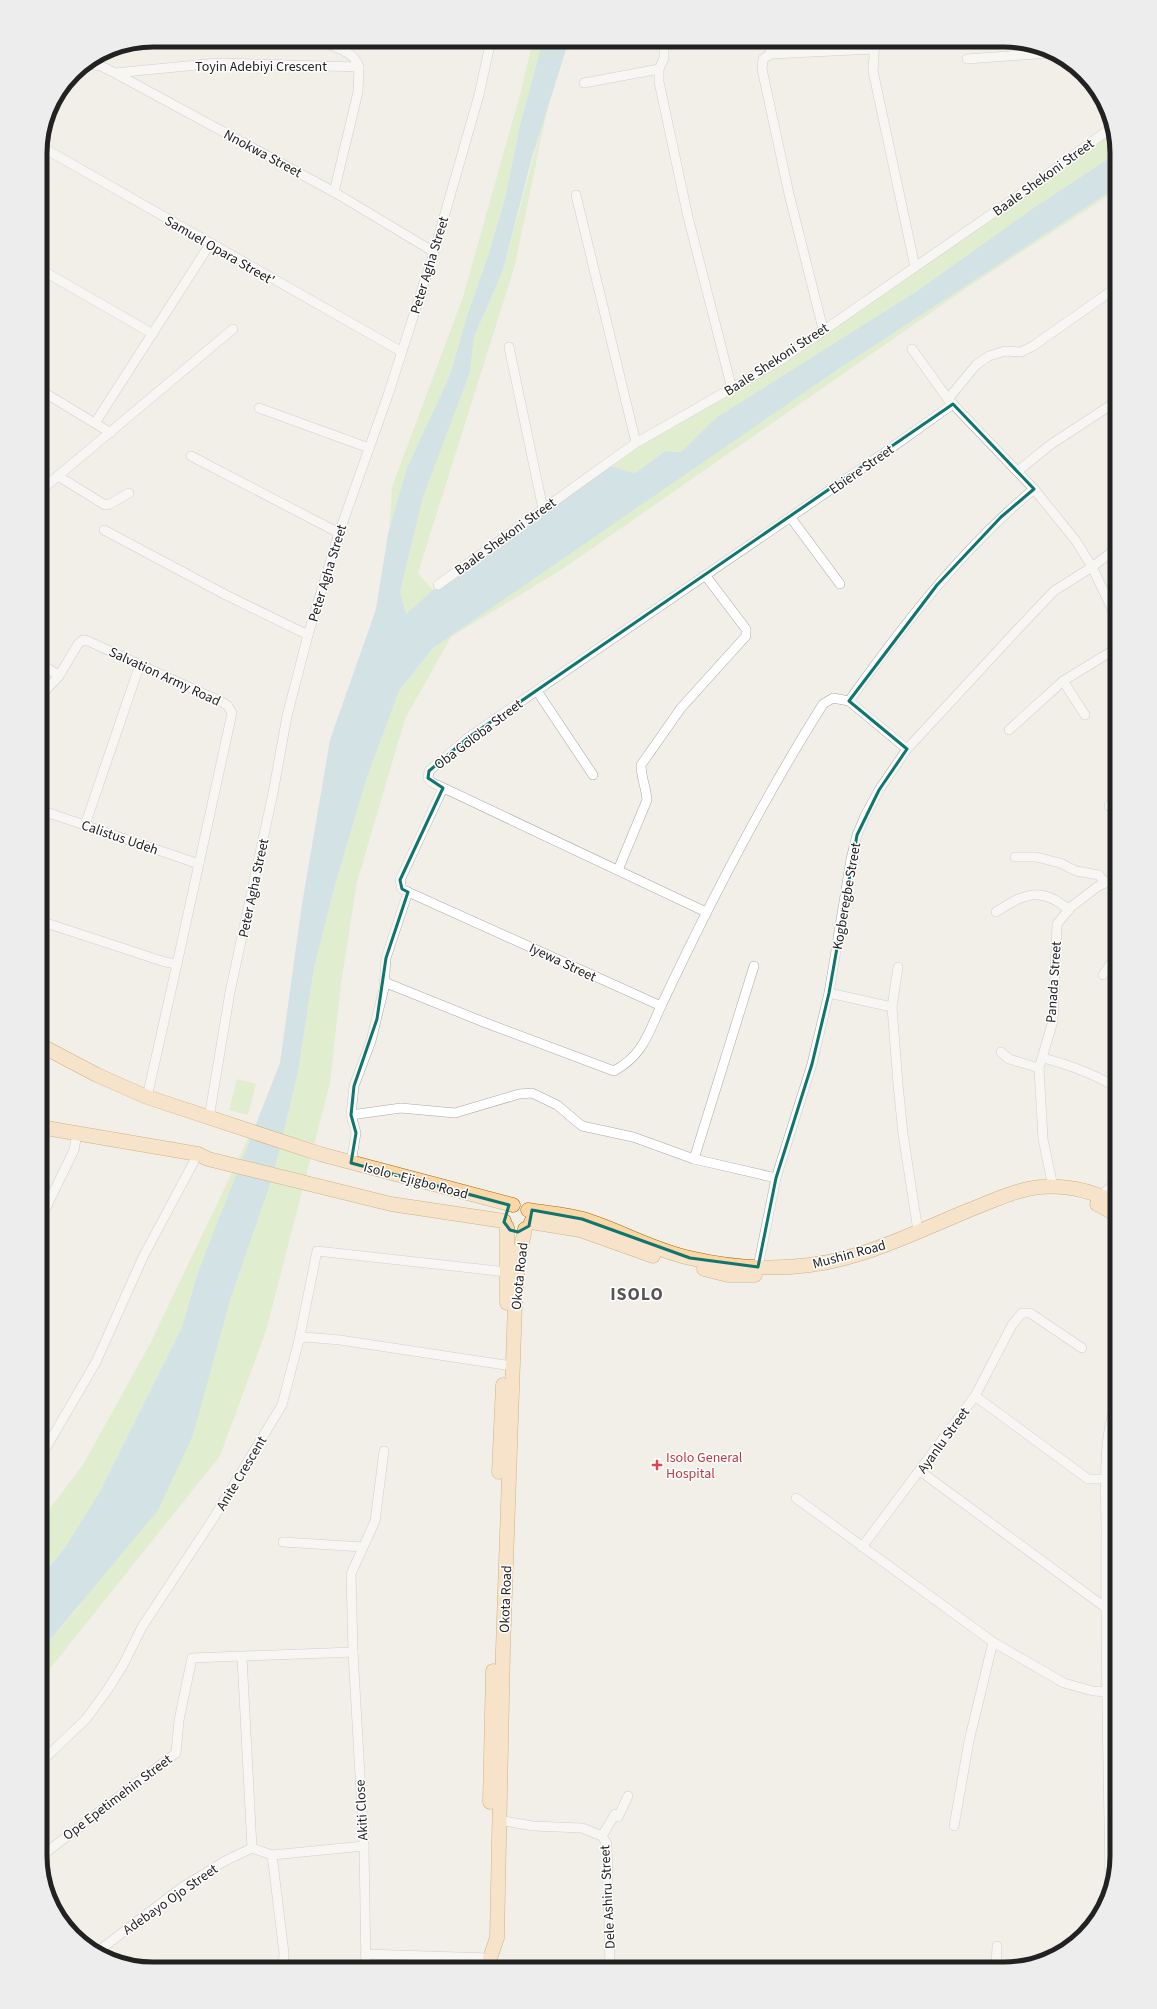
<svg xmlns="http://www.w3.org/2000/svg" width="1157" height="2009" font-family="'Source Sans 3',sans-serif">
<style>
.grass{fill:#cdebb0}
.water{fill:#aad3df}
.lines{fill:none;stroke-linecap:round;stroke-linejoin:round}
.minor-casing{stroke:#a9a9a9;stroke-width:10}
.tertiary-casing{stroke:#a9a9a9;stroke-width:12}
.primary-casing{stroke:#a06b00;stroke-width:15}
.minor{stroke:#fff;stroke-width:9}
.tertiary{stroke:#fff;stroke-width:11}
.primary{stroke:#fcd6a4;stroke-width:14}
.marked{fill:none;stroke:#0f766e;stroke-width:3;stroke-linejoin:round}
.health-dot{fill:#e0444e;stroke:#fff;stroke-width:1.5}
.labels{text-anchor:middle;stroke-width:3;stroke-linejoin:round;paint-order:stroke}
.street-label{font-size:14px;fill:#222;stroke:#fff}
.health-label{font-size:14px;fill:#be3a42;stroke:#fff;text-anchor:start}
.district-label{font-size:18px;font-weight:bold;letter-spacing:1px;fill:#555;stroke:#fff}
.rim{fill:none;stroke:#222;stroke-width:5}
</style>
<rect width="100%" height="100%" fill="#f2efe9"/>
<!-- grass -->
<g class="grass">
<polygon points="533,40 543,40 520,125 505,199 488,256 467,316 450,375 407,468 389,534 392,487 463,297 521,91"/>
<polygon points="549,100 515,265 418,573 433,590 406,614 400,592 423,497 470,372 474,337 503,270"/>
<polygon points="1112,131 1117,153 1035,207 917,291 717,417 681,452 664,451 635,473 606,465 658,429 912,270"/>
<polygon points="1117,187 1117,190 965,289 564,568 451,637 405,719 357,882 341,984 330,1083 266,1331 220,1456 49,1670 40,1679 40,1652 80,1605 230,1300 273,1176 298,1072 314,968 335,885 367,777 399,691 433,648 629,510 837,370"/>
<polygon points="237,1079 256,1084 248,1115 229,1110"/>
<polygon points="256,1122 237,1175 198,1272 182,1327 99,1493 66,1546 40,1579 40,1522 84,1463 151,1342"/>
</g>
<!-- water -->
<polygon class="water" points="543,40 569,40 531,161 503,270 474,337 470,372 423,497 400,592 406,614 433,590 463,573 606,465 635,473 665,451 681,452 717,417 917,291 1035,207 1117,153 1117,187 837,370 433,648 399,691 367,777 335,885 314,968 298,1072 273,1176 230,1300 193,1435 158,1510 40,1652 40,1579 66,1546 99,1493 182,1327 198,1272 280,1063 302,904 330,740 376,609 388,534 407,468 450,375 467,316 488,256 505,199 520,125"/>
<g class="lines">
<defs>
<g id="minor">
<polyline points="664,40 664,58 659,69 659,82 688,217 732,389"/>
<polyline points="768,40 771,54"/>
<polyline points="875,40 873,71 915,267"/>
<polyline points="967,59 1050,53"/>
<polyline points="87,64 101,66 115,73 334,192 434,252"/>
<path d="M115,73l102,-10 142,4c-4,-15 -25,-20 -39,-27"/>
<polyline points="584,83 659,69"/>
<polyline points="47,116 63,88"/>
<polyline points="40,146 402,352"/>
<polyline points="334,192 358,92 359,67"/>
<polyline points="576,195 636,443"/>
<polyline points="40,269 153,334"/>
<polyline points="823,329 789,194 762,69 763,59 771,54 874,49"/>
<polyline points="509,347 543,509"/>
<polyline points="912,349 948,399 1034,489 1076,541 1092,567 1117,619"/>
<polyline points="40,390 111,433"/>
<polyline points="948,399 976,365 989,356 1005,351 1021,352 1033,346 1117,287"/>
<polyline points="259,408 369,448"/>
<polyline points="95,423 210,244"/>
<polyline points="191,456 339,533"/>
<polyline points="1018,471 1050,445 1117,401"/>
<polyline points="58,476 105,505 110,504 129,493"/>
<polyline points="40,491 233,329"/>
<polyline points="791,518 840,584"/>
<polyline points="104,530 226,595 308,635"/>
<polyline points="438,585 609,462 636,443 781,360 1022,193 1111,128"/>
<polyline points="40,663 59,676"/>
<polyline points="1063,681 1085,715"/>
<polyline points="537,691 593,775"/>
<polyline points="40,696 59,676 78,644 83,640 88,641 222,702 228,706 232,713 177,964"/>
<polyline points="849,701 907,749"/>
<polyline points="1009,730 1063,681 1117,648"/>
<polyline points="1109,806 1117,796"/>
<polyline points="40,810 199,864"/>
<polyline points="85,825 140,664"/>
<polyline points="1015,857 1036,857 1060,863 1076,871 1099,875 1105,883"/>
<path d="M618,870l29,-70c-1,-13 -6,-23 -6,-35l40,-57 65,-72v-7l-41,-54"/>
<polyline points="408,892 402,889 400,880 443,788"/>
<polyline points="706,912 431,782 428,778 429,771 469,737 884,453 953,404"/>
<path d="M996,912c28,-18 45,-27 73,-2"/>
<polyline points="40,921 165,962 177,964 147,1097"/>
<polyline points="898,967 892,1007 898,1084 903,1134 918,1231"/>
<polyline points="1103,975 1117,954"/>
<path d="M384,982l102,41 128,48c29,-16 34,-37 47,-65"/>
<polyline points="829,993 892,1007"/>
<polyline points="1001,1052 1009,1059 1039,1068"/>
<path d="M1043,1058c27,7 50,15 74,30"/>
<polyline points="351,1115 401,1108 455,1113 519,1094 532,1093 557,1105 582,1126 633,1137 694,1159 776,1178"/>
<polyline points="209,1118 230,992 273,793 287,716 308,635 339,533 388,395 434,252 479,95 491,40"/>
<polyline points="694,1159 754,966"/>
<path d="M351,1163l5,-30 -5,-18 3,-29 17,-45 13,-53 2,-30 22,-66 253,114c49,-104 101,-205 162,-302l10,-6 16,3c55,-77 112,-151 185,-212"/>
<polyline points="1053,1187 1043,1139 1039,1068 1053,1021 1057,924 1071,907 1097,887 1117,877"/>
<polyline points="1101,1195 1117,1182"/>
<polyline points="40,1220 74,1150 77,1134"/>
<polyline points="758,1267 776,1178 812,1064 829,993 851,859 857,835 865,816 879,790 907,749 1017,630 1054,591 1092,567 1117,548"/>
<polyline points="299,1340 317,1251 507,1272"/>
<polyline points="975,1396 1088,1479 1107,1479"/>
<polyline points="40,1458 96,1362 143,1257 198,1154"/>
<polyline points="920,1471 1106,1608"/>
<polyline points="796,1498 993,1642 1064,1683 1093,1691 1109,1692"/>
<polyline points="283,1542 363,1547"/>
<polyline points="862,1547 975,1396 1012,1325 1022,1313 1030,1313 1082,1348"/>
<polyline points="242,1657 252,1848"/>
<polyline points="40,1763 86,1719 108,1689 123,1665 142,1627 213,1519 282,1405 299,1340 305,1337 340,1340 505,1365"/>
<polyline points="498,1820 533,1826 582,1828 602,1836 607,1844 610,1969"/>
<polyline points="954,1826 969,1741 993,1642"/>
<polyline points="602,1836 615,1814 618,1817 628,1796"/>
<polyline points="272,1855 284,1953 283,1969"/>
<polyline points="40,1857 176,1753 179,1720 192,1658 353,1652"/>
<polyline points="97,1952 181,1888 225,1861 252,1848 272,1855 364,1846"/>
<polyline points="365,1954 490,1958"/>
<polyline points="366,1969 364,1846 353,1652 351,1574 375,1521 384,1451"/>
<polyline points="996,1969 997,1946"/>
</g>
<path id="tertiary" d="M1111,1876c-2,-115 -5,-230 -4,-344 0,-34 -4,-96 10,-126"/>
<g id="primary">
<polyline points="40,1045 97,1075 147,1097 320,1154 513,1205"/>
<polyline points="40,1127 198,1154 208,1159 391,1204 504,1221"/>
<polyline points="1097,1204 1117,1215"/>
<path d="M528,1210c18,3 38,4 55,9 36,11 70,31 107,39 39,9 81,12 120,7 55,-7 106,-33 157,-54 23,-9 47,-21 73,-24 27,-2 53,4 77,17"/>
<polyline points="531,1222 580,1230 653,1256"/>
<polyline points="704,1269 728,1275 755,1275"/>
<polyline points="507,1303 507,1227"/>
<polyline points="499,1472 503,1385"/>
<polyline points="490,1802 493,1671"/>
<polyline points="490,1969 490,1958 497,1938 503,1649 515,1304 518,1261 525,1229"/>
</g>
</defs>
<!-- minor casing -->
<use href="#minor" class="minor-casing"/>
<!-- tertiary casing -->
<use href="#tertiary" class="tertiary-casing"/>
<!-- primary casing -->
<use href="#primary" class="primary-casing"/>
<!-- minor -->
<use href="#minor" class="minor"/>
<!-- tertiary -->
<use href="#tertiary" class="tertiary"/>
<!-- primary -->
<use href="#primary" class="primary"/>
</g>
<!-- marked area -->
<path d="M0 0H1157V2009H0ZM953,404l81,85 -33,28 -64,68 -88,116 58,48 -28,41 -22,45 -28,158 -17,71 -36,114 -18,89 -68,-9 -108,-39 -50,-9 -3,16 -11,6 -8,-2 -6,-8 5,-17 -158,-42 5,-30 -5,-18 3,-29 23,-67 9,-61 22,-66 -6,-3 -2,-9 43,-92 -15,-10 1,-7 40,-34z" fill="#f2efe9" fill-opacity=".55" fill-rule="evenodd"/>
<path class="marked" d="M953,404l81,85 -33,28 -64,68 -88,116 58,48 -28,41 -22,45 -28,158 -17,71 -36,114 -18,89 -68,-9 -108,-39 -50,-9 -3,16 -11,6 -8,-2 -6,-8 5,-17 -158,-42 5,-30 -5,-18 3,-29 23,-67 9,-61 22,-66 -6,-3 -2,-9 43,-92 -15,-10 1,-7 40,-34z"/>
<!-- markers -->
<path class="health-dot" d="M655 1459h4v4h4v4h-4v4h-4v-4h-4v-4h4z"/>
<g class="labels">
<!-- street labels -->
<g class="street-label">
<text x="261" y="71">Toyin Adebiyi Crescent</text>
<text transform="translate(263 153) rotate(28)" y="5">Nnokwa Street</text>
<text transform="translate(1043 177) rotate(-36)" y="5">Baale Shekoni Street</text>
<text transform="translate(220 250) rotate(30)" y="5">Samuel Opara Street'</text>
<text transform="translate(429 265) rotate(-73)" y="5">Peter Agha Street</text>
<text transform="translate(776 359) rotate(-33)" y="5">Baale Shekoni Street</text>
<text transform="translate(861 469) rotate(-35)" y="5">Ebiere Street</text>
<text transform="translate(505 536) rotate(-36)" y="5">Baale Shekoni Street</text>
<text transform="translate(327 573) rotate(-73)" y="5">Peter Agha Street</text>
<text transform="translate(165 676) rotate(25)" y="5">Salvation Army Road</text>
<text transform="translate(478 734) rotate(-37)" y="5">Oba Goloba Street</text>
<text transform="translate(120 837) rotate(19)" y="5">Calistus Udeh</text>
<text transform="translate(253 888) rotate(-78)" y="5">Peter Agha Street</text>
<text transform="translate(846 896) rotate(-80)" y="5">Kogberegbe Street</text>
<text transform="translate(563 962) rotate(25)" y="5">Iyewa Street</text>
<text transform="translate(1053 982) rotate(-86)" y="5">Panada Street</text>
<text transform="translate(416 1180) rotate(15)" y="5">Isolo - Ejigbo Road</text>
<text transform="translate(849 1254) rotate(-15)" y="5">Mushin Road</text>
<text transform="translate(519 1276) rotate(-84)" y="5">Okota Road</text>
<text transform="translate(943 1440) rotate(-54)" y="5">Ayanlu Street</text>
<text transform="translate(241 1473) rotate(-59)" y="5">Anite Crescent</text>
<text transform="translate(505 1599) rotate(-88)" y="5">Okota Road</text>
<text transform="translate(117 1797) rotate(-37)" y="5">Ope Epetimehin Street</text>
<text transform="translate(361 1810) rotate(-93)" y="5">Akiti Close</text>
<text transform="translate(607 1897) rotate(-93)" y="5">Dele Ashiru Street</text>
<text transform="translate(170 1899) rotate(-35)" y="5">Adebayo Ojo Street</text>
</g>
<!-- health labels -->
<g class="health-label">
<text x="666" y="1462">Isolo General<tspan x="666" dy="16">Hospital</tspan></text>
</g>
<!-- district labels -->
<g class="district-label">
<text x="637" y="1300">ISOLO</text>
</g>
</g>
<!-- crop -->
<path d="M0 0H1157V2009H0ZM153 47H1004A106 106 0 0 1 1110 153V1856A106 106 0 0 1 1004 1962H153A106 106 0 0 1 47 1856V153A106 106 0 0 1 153 47Z" fill="#ededed" fill-rule="evenodd"/>
<path class="rim" d="M153 47H1004A106 106 0 0 1 1110 153V1856A106 106 0 0 1 1004 1962H153A106 106 0 0 1 47 1856V153A106 106 0 0 1 153 47Z"/>
</svg>
